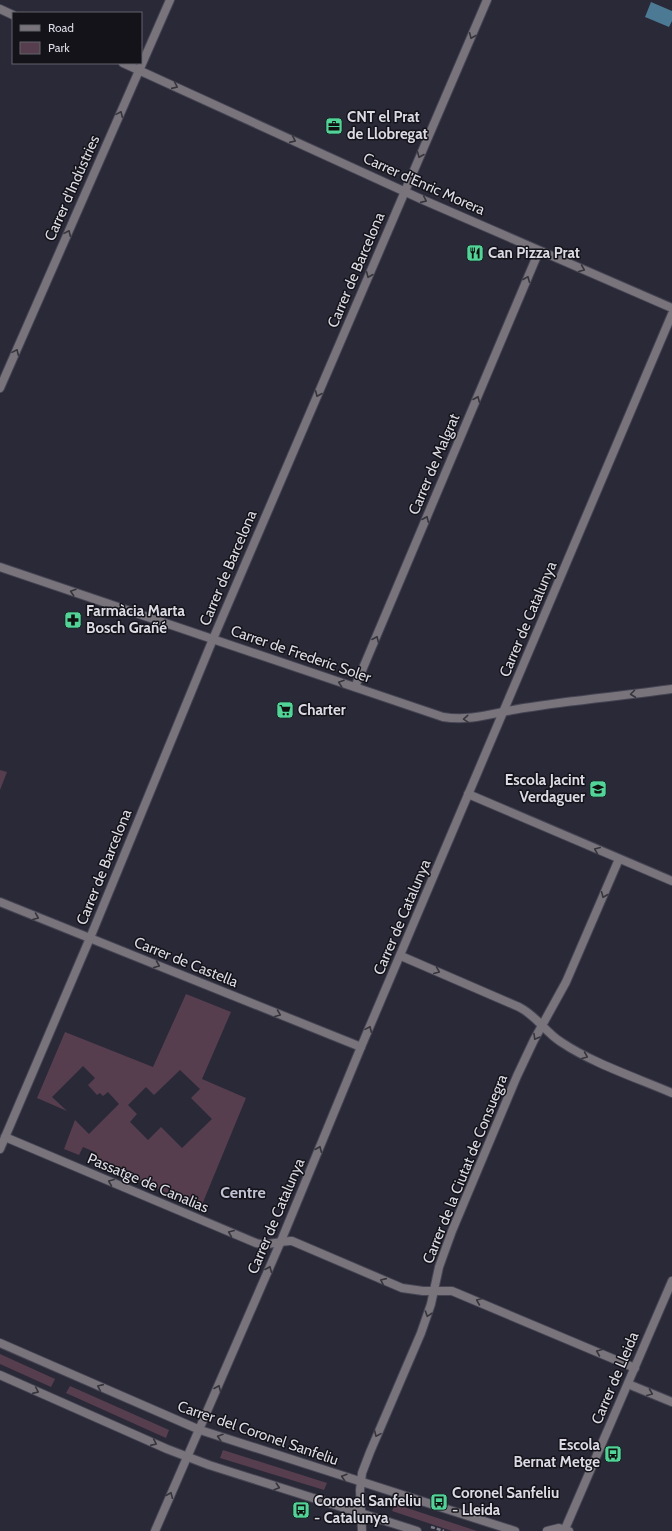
<svg xmlns="http://www.w3.org/2000/svg" width="672" height="1531" font-family="Cabin,sans-serif">
<style>
.green{fill:#563e4e;fill-rule:evenodd}
.water{fill:#4c7994}
.lines{fill:none;stroke-linecap:round;stroke-linejoin:round}
.minor-casing{stroke:#464554;stroke-width:10}
.tertiary-casing{stroke:#464554;stroke-width:10}
.path{stroke:#7c7b88;stroke-width:2.5;stroke-dasharray:4 2;stroke-linecap:butt}
.minor{stroke:#79747c;stroke-width:8}
.tertiary{stroke:#79747c;stroke-width:8}
.oneway{stroke:#37353c}
.labels{text-anchor:middle;stroke-width:3;stroke-linejoin:round;paint-order:stroke}
.poi-label{font-size:15px;font-weight:bold;fill:#dbdae4;stroke:#131319;text-anchor:start}
.street-label{font-size:15px;fill:#dbdae4;stroke:#131319}
.neighbourhood-label{font-size:16px;font-weight:bold;fill:#c1c1d4;stroke:#131319}
</style>
<rect width="100%" height="100%" fill="#2a2938"/>
<!-- green -->
<g class="green">
<polygon points="0,770 7,772 0,790"/>
<path d="M186,994l45,18 -29,67 44,19 -45,109 -107,-45 3,-9 -14,-6 -4,8 -15,-6 11,-29 14,14 30,-30 -11,-12 -5,4 -3,-3 -3,2 -9,-10 7,-7 -12,-12 -31,31 15,14 -30,-13 28,-66 88,35zM180,1070l20,19 -9,9 21,21 -30,29 -21,-21 -13,13 -18,-18 7,-8 -9,-9 18,-18 8,8z"/>
<polygon points="0,1354 55,1379 51,1387 0,1364"/>
<polygon points="70,1386 169,1430 166,1438 66,1393"/>
<polygon points="223,1450 327,1483 324,1490 220,1458"/>
<polygon points="395,1504 477,1531 452,1531 392,1511"/>
</g>
<!-- water -->
<polygon class="water" points="651,2 672,11 672,21 669,27 645,17"/>
<g class="lines">
<defs>
<g id="minor">
<polyline points="0,9 13,15"/>
<polyline points="123,63 421,199 672,308"/>
<polyline points="0,388 170,0"/>
<path d="M0,567l443,150c28,5 54,-5 81,-9 49,-8 99,-12 148,-19"/>
<polyline points="355,687 539,251"/>
<polyline points="468,794 672,881"/>
<polyline points="0,902 361,1047"/>
<path d="M401,956l118,51c18,9 26,25 42,35 31,21 76,36 111,51"/>
<path d="M5,1137l251,106c12,4 24,-3 36,-2l110,47 21,3h29l183,77"/>
<polyline points="0,1149 90,938 213,639 487,0"/>
<polyline points="628,1384 672,1402"/>
<polyline points="155,1531 281,1241 361,1047 672,314"/>
<polyline points="362,1531 360,1490 362,1473 370,1452 421,1333 431,1304 439,1267 452,1231 517,1076 534,1040 566,982 619,859"/>
</g>
<g id="tertiary">
<polyline points="0,1343 200,1430 515,1531"/>
<polyline points="0,1375 167,1449 209,1465 417,1531"/>
<polyline points="565,1529 672,1281"/>
<polyline points="547,1531 559,1528 569,1531"/>
</g>
</defs>
<!-- minor casing -->
<use href="#minor" class="minor-casing"/>
<!-- tertiary casing -->
<use href="#tertiary" class="tertiary-casing"/>
<!-- path -->
<polyline class="path" points="431,1527 444,1531"/>
<!-- minor -->
<use href="#minor" class="minor"/>
<!-- tertiary -->
<use href="#tertiary" class="tertiary"/>
</g>
<!-- one-way arrows -->
<defs><path id="oneway-chevron" d="M-2-3.5L2.5 0L-2 3.5" fill="none" stroke-width="1.6" stroke-linecap="round" stroke-linejoin="round"/></defs>
<g class="oneway">
<use href="#oneway-chevron" transform="translate(472 36) rotate(113)"/>
<use href="#oneway-chevron" transform="translate(175 86) rotate(24)"/>
<use href="#oneway-chevron" transform="translate(120 114) rotate(-66)"/>
<use href="#oneway-chevron" transform="translate(293 140) rotate(24)"/>
<use href="#oneway-chevron" transform="translate(420 155) rotate(113)"/>
<use href="#oneway-chevron" transform="translate(424 200) rotate(24)"/>
<use href="#oneway-chevron" transform="translate(68 233) rotate(-66)"/>
<use href="#oneway-chevron" transform="translate(582 269) rotate(23)"/>
<use href="#oneway-chevron" transform="translate(369 275) rotate(113)"/>
<use href="#oneway-chevron" transform="translate(527 279) rotate(-68)"/>
<use href="#oneway-chevron" transform="translate(16 352) rotate(-66)"/>
<use href="#oneway-chevron" transform="translate(318 394) rotate(113)"/>
<use href="#oneway-chevron" transform="translate(477 399) rotate(-67)"/>
<use href="#oneway-chevron" transform="translate(426 519) rotate(-67)"/>
<use href="#oneway-chevron" transform="translate(73 592) rotate(-162)"/>
<use href="#oneway-chevron" transform="translate(376 639) rotate(-67)"/>
<use href="#oneway-chevron" transform="translate(341 683) rotate(-161)"/>
<use href="#oneway-chevron" transform="translate(633 694) rotate(173)"/>
<use href="#oneway-chevron" transform="translate(466 719) rotate(176)"/>
<use href="#oneway-chevron" transform="translate(597 850) rotate(-157)"/>
<use href="#oneway-chevron" transform="translate(604 895) rotate(113)"/>
<use href="#oneway-chevron" transform="translate(36 917) rotate(22)"/>
<use href="#oneway-chevron" transform="translate(157 965) rotate(22)"/>
<use href="#oneway-chevron" transform="translate(437 971) rotate(23)"/>
<use href="#oneway-chevron" transform="translate(278 1014) rotate(22)"/>
<use href="#oneway-chevron" transform="translate(369 1029) rotate(-66)"/>
<use href="#oneway-chevron" transform="translate(536 1037) rotate(120)"/>
<use href="#oneway-chevron" transform="translate(585 1056) rotate(23)"/>
<use href="#oneway-chevron" transform="translate(319 1149) rotate(-67)"/>
<use href="#oneway-chevron" transform="translate(111 1182) rotate(-157)"/>
<use href="#oneway-chevron" transform="translate(231 1233) rotate(-157)"/>
<use href="#oneway-chevron" transform="translate(269 1269) rotate(-67)"/>
<use href="#oneway-chevron" transform="translate(383 1281) rotate(-156)"/>
<use href="#oneway-chevron" transform="translate(479 1301) rotate(-157)"/>
<use href="#oneway-chevron" transform="translate(428 1314) rotate(109)"/>
<use href="#oneway-chevron" transform="translate(599 1352) rotate(-157)"/>
<use href="#oneway-chevron" transform="translate(100 1387) rotate(-156)"/>
<use href="#oneway-chevron" transform="translate(218 1388) rotate(-67)"/>
<use href="#oneway-chevron" transform="translate(36 1391) rotate(24)"/>
<use href="#oneway-chevron" transform="translate(650 1393) rotate(22)"/>
<use href="#oneway-chevron" transform="translate(377 1434) rotate(114)"/>
<use href="#oneway-chevron" transform="translate(220 1437) rotate(-162)"/>
<use href="#oneway-chevron" transform="translate(154 1443) rotate(24)"/>
<use href="#oneway-chevron" transform="translate(344 1477) rotate(-162)"/>
<use href="#oneway-chevron" transform="translate(277 1487) rotate(18)"/>
<use href="#oneway-chevron" transform="translate(170 1495) rotate(-67)"/>
</g>
<!-- icons -->
<defs>
<symbol id="office-square" viewBox="-11 -11 22 22"><rect x="-9" y="-9" width="18" height="18" rx="4" fill="#52d397" stroke="#131319"/><path d="M-6-3h4V-5.5h4V-3h4V5H-6ZM-1-4.5V-3h2v-1.5ZM-6 0V1H6V0Z" fill="#111"/></symbol>
<symbol id="restaurant-square" viewBox="-11 -11 22 22"><rect x="-9" y="-9" width="18" height="18" rx="4" fill="#52d397" stroke="#131319"/><path d="M-5-6h1v4h1v-4h1v4h1v-4h1v5L-1.5 .5V6h-2V.5L-5-1ZM5-6V6H3V1.5H1.5Q1.5-4 5-6Z" fill="#111"/></symbol>
<symbol id="pharmacy-square" viewBox="-11 -11 22 22"><rect x="-9" y="-9" width="18" height="18" rx="4" fill="#52d397" stroke="#131319"/><path d="M-2-6h4v4h4v4h-4v4h-4v-4h-4v-4h4Z" fill="#111"/></symbol>
<symbol id="supermarket-square" viewBox="-11 -11 22 22"><rect x="-9" y="-9" width="18" height="18" rx="4" fill="#52d397" stroke="#131319"/><path d="M-6-5.5h2.5l.6 2H6L4.5 2H-2.5L-4.4-4H-6ZM-1.5 3.2a1.3 1.3 0 1 0 .1 0ZM3 3.2a1.3 1.3 0 1 0 .1 0Z" fill="#111"/></symbol>
<symbol id="school-square" viewBox="-11 -11 22 22"><rect x="-9" y="-9" width="18" height="18" rx="4" fill="#52d397" stroke="#131319"/><path d="M0-5L7-2L0 1L-7-2ZM-4 1L0 2.5L4 1V4Q0 6-4 4Z" fill="#111"/></symbol>
<symbol id="bus-square" viewBox="-11 -11 22 22"><rect x="-9" y="-9" width="18" height="18" rx="4" fill="#52d397" stroke="#131319"/><path d="M-5-6H5V4H4V6H2V4H-2V6H-4V4H-5ZM-3.5-4V0h7V-4ZM-3.5 1.2v1.5H-2V1.2ZM2 1.2v1.5H3.5V1.2Z" fill="#111"/></symbol>
</defs>
<g fill-rule="evenodd">
<use href="#office-square" x="324" y="116" width="20" height="20"/>
<use href="#restaurant-square" x="465" y="243" width="20" height="20"/>
<use href="#pharmacy-square" x="63" y="610" width="20" height="20"/>
<use href="#supermarket-square" x="275" y="700" width="20" height="20"/>
<use href="#school-square" x="588" y="779" width="20" height="20"/>
<use href="#bus-square" x="603" y="1444" width="20" height="20"/>
<use href="#bus-square" x="429" y="1492" width="20" height="20"/>
<use href="#bus-square" x="291" y="1500" width="20" height="20"/>
</g>
<g class="labels">
<!-- poi labels -->
<g class="poi-label">
<text x="347" y="122">CNT el Prat<tspan x="347" dy="17">de Llobregat</tspan></text>
<text x="488" y="258">Can Pizza Prat</text>
<text x="86" y="616">Farmàcia Marta<tspan x="86" dy="17">Bosch Grañé</tspan></text>
<text x="298" y="715">Charter</text>
<text x="585" y="785" text-anchor="end">Escola Jacint<tspan x="585" dy="17">Verdaguer</tspan></text>
<text x="600" y="1450" text-anchor="end">Escola<tspan x="600" dy="17">Bernat Metge</tspan></text>
<text x="452" y="1498">Coronel Sanfeliu<tspan x="452" dy="17">- Lleida</tspan></text>
<text x="314" y="1506">Coronel Sanfeliu<tspan x="314" dy="17">- Catalunya</tspan></text>
</g>
<!-- street labels -->
<g class="street-label">
<text transform="translate(424 184) rotate(24)" y="5">Carrer d'Enric Morera</text>
<text transform="translate(72 188) rotate(-66)" y="5">Carrer d'Indústries</text>
<text transform="translate(356 270) rotate(-67)" y="5">Carrer de Barcelona</text>
<text transform="translate(434 464) rotate(-67)" y="5">Carrer de Malgrat</text>
<text transform="translate(228 568) rotate(-67)" y="5">Carrer de Barcelona</text>
<text transform="translate(528 619) rotate(-67)" y="5">Carrer de Catalunya</text>
<text transform="translate(301 654) rotate(19)" y="5">Carrer de Frederic Soler</text>
<text transform="translate(104 867) rotate(-68)" y="5">Carrer de Barcelona</text>
<text transform="translate(402 917) rotate(-67)" y="5">Carrer de Catalunya</text>
<text transform="translate(186 962) rotate(22)" y="5">Carrer de Castella</text>
<text transform="translate(465 1169) rotate(-68)" y="5">Carrer de la Ciutat de Consuegra</text>
<text transform="translate(148 1183) rotate(23)" y="5">Passatge de Canalias</text>
<text transform="translate(276 1216) rotate(-67)" y="5">Carrer de Catalunya</text>
<text transform="translate(615 1378) rotate(-67)" y="5">Carrer de Lleida</text>
<text transform="translate(258 1433) rotate(19)" y="5">Carrer del Coronel Sanfeliu</text>
</g>
<!-- neighbourhood labels -->
<g class="neighbourhood-label">
<text x="243" y="1198">Centre</text>
</g>
</g>
<!-- legend -->
<rect x="12" y="12" width="130" height="52" fill="#131319" stroke="#63636a"/>
<rect x="20" y="25" width="20" height="6" fill="#79747c" stroke="#63636a"/>
<text x="48" y="32" font-size="12" fill="#dbdae4">Road</text>
<rect x="20" y="42" width="20" height="12" fill="#563e4e" stroke="#63636a"/>
<text x="48" y="52" font-size="12" fill="#dbdae4">Park</text>
</svg>
